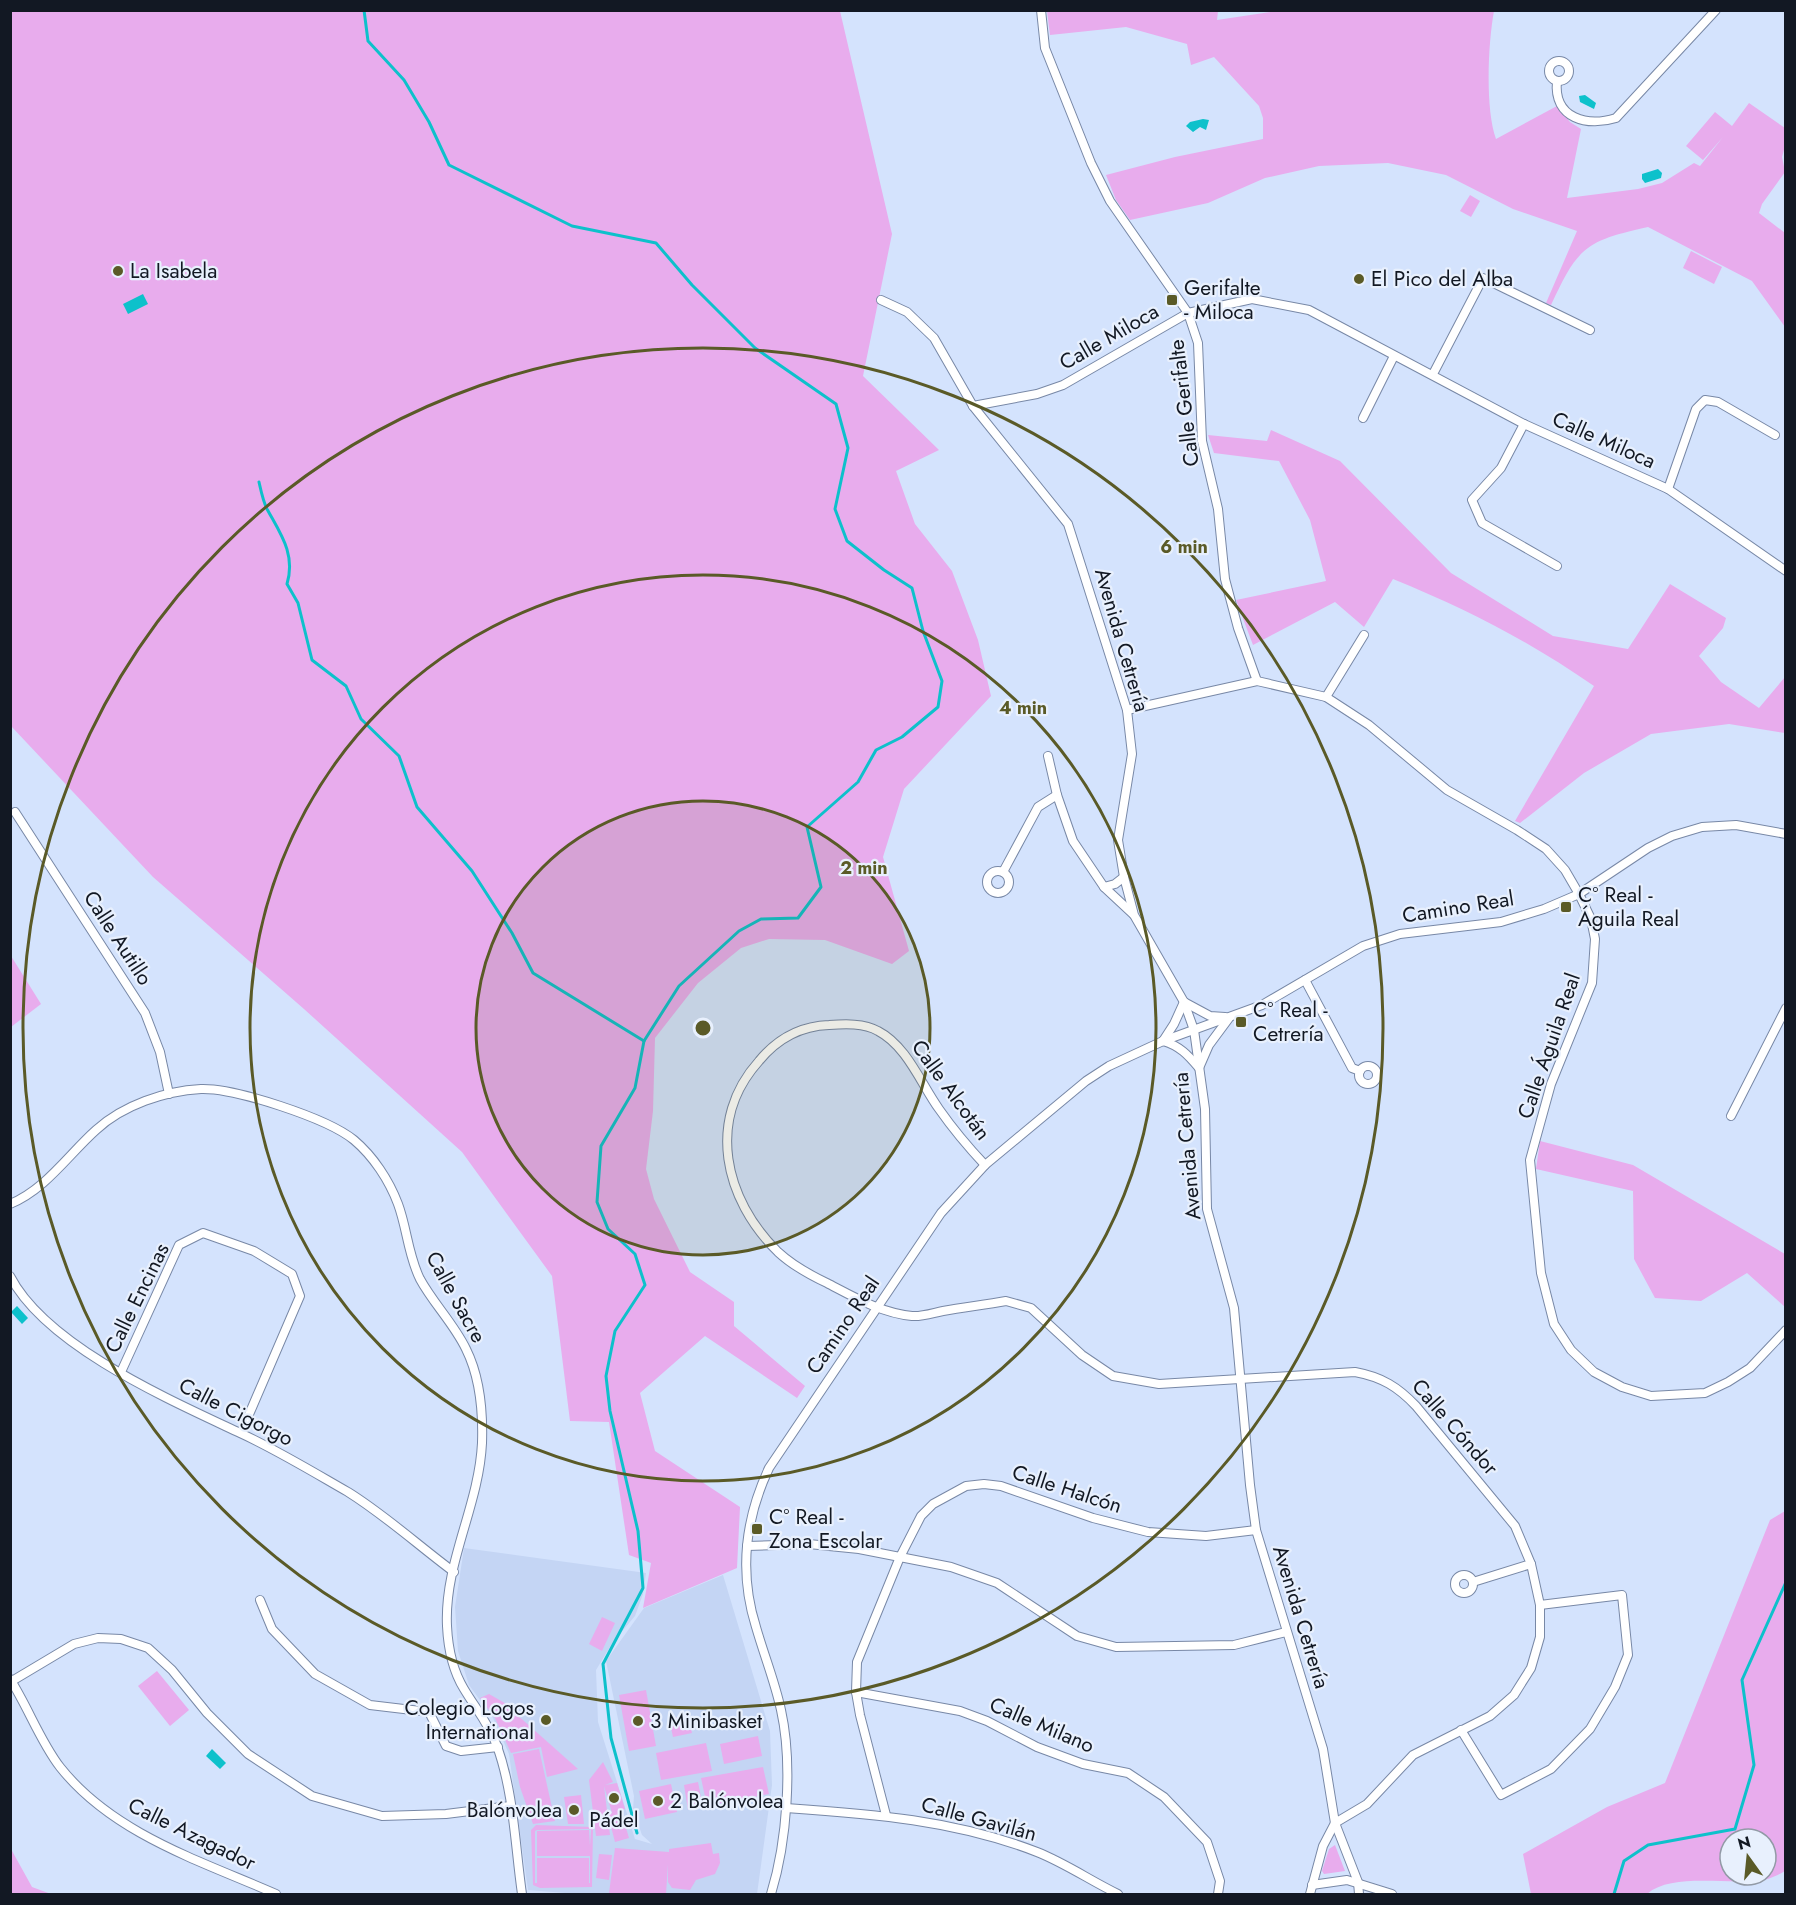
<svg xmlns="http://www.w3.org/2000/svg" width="1796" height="1905" font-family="Jost,sans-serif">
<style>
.built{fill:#c4d5f4}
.green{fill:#e8aced;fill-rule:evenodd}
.water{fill:#0dc1cb}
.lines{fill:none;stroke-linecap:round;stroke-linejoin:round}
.stream{stroke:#0dc1cb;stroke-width:3}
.minor-casing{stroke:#7888a6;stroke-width:10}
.minor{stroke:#fff;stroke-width:8}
.ring{fill:none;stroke:#5a5a27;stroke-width:3}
.poi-dot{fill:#5a5a27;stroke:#e8f0fd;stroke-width:2}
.labels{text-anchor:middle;stroke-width:4.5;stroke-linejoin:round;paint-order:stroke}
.poi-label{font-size:21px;fill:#121823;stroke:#e8f0fd;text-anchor:start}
.street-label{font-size:21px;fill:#121823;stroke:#e8f0fd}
.centre{fill:#5a5a27;stroke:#e8f0fd;stroke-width:3}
.ring-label{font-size:18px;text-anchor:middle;font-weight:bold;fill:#5a5a27;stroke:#e8f0fd;stroke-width:4.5;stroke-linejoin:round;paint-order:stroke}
</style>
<rect width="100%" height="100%" fill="#d4e3fd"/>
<!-- built -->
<polygon class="built" points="464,1548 646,1573 643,1594 635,1616 613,1642 596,1670 598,1722 635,1839 652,1844 642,1835 633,1809 634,1796 606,1661 644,1608 723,1575 770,1731 772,1785 757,1894 578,1894 528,1890 509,1754 493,1718 469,1685 458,1651 455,1607"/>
<!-- green -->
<g class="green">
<path d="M1284,10l210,1c-6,32 -9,98 2,128l61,-33 13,16 11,7 -14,69 71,-9 24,-6 32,-20 6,3 23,-29 -20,23 -17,-14 29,-34 17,14 17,-23 36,25v18l-3,11 3,15 -23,32 -3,9 26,20v94l-33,-46 -104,-54c-63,14 -70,20 -97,78l-5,-2 31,-72 -64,-22 -67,-34 -58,-12 -69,3 -54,12 -57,25 -78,17 -14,-20 -10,-25 69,-18 88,-18v-21l-4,-12 -45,-49 -23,8 -4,-21 -61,-17 -76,8 -3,-24h171l-1,9z"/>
<polygon points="10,11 840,11 892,234 863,376 939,450 896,471 915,524 952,571 978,640 991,696 904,789 883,857 909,951 892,964 825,940 769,939 741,948 698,983 655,1038 653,1111 646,1169 654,1199 690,1272 734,1302 734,1326 805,1386 797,1398 705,1336 640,1393 655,1451 740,1507 737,1568 643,1608 651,1563 629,1555 609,1422 570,1421 552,1276 462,1152 304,1009 153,877 11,726"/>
<polygon points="1470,195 1480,201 1471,217 1460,211"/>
<polygon points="1691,251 1722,267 1714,284 1683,268"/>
<path d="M1271,430l69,31 111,112 102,63 75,13 42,-65 56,34 -3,10 -24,28 22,26 38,26 26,-31v56l-56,-9 -78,10 -67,39 -64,50 -5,-2 79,-135c-67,-46 -125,-76 -201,-107l-29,48 -29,-25 -82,43 -17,-45 90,-19 -16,-61 -31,-59 -65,-8 -6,-18 59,6z"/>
<polygon points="11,956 41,1004 11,1027 10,1027"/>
<polygon points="1540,1141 1633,1165 1785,1254 1785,1307 1747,1273 1701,1301 1655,1298 1634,1259 1633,1191 1536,1169"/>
<path d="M1785,1511v360c-5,3 -11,6 -17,8 -35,8 -94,-8 -121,15h-116l-8,-40 84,-47 58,-24 105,-263zM1730,1839h36v36h-36z"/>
<polygon points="602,1617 615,1623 602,1651 589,1644"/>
<polygon points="157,1671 189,1710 170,1726 138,1686"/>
<polygon points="646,1690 656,1746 629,1751 619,1695"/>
<polygon points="489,1694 515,1709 515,1713 578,1769 547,1777 541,1747 511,1753 495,1718 480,1698"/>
<polygon points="688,1715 692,1733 673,1737 669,1719"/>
<polygon points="758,1736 762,1756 724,1764 720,1744"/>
<polygon points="706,1743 712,1771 661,1780 656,1753"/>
<polygon points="539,1749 555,1821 533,1824 520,1787 513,1754"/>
<polygon points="603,1762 613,1782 605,1785 617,1783 625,1809 617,1812 621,1811 629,1838 615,1842 608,1815 612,1813 604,1786 610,1835 596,1836 589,1780"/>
<polygon points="763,1767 769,1794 707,1806 701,1778"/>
<polygon points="698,1782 703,1807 688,1810 684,1785"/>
<polygon points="671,1784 677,1812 645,1819 639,1791"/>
<polygon points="581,1795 584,1824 568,1824 564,1797"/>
<path d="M536,1825l57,2 -1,60 -52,1 -7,-3 -2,-55zM589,1829l2,1 -1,16 -1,-16 -52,1v25h53v27h-55v-52l2,-1z"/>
<polygon points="711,1843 713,1854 719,1853 720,1863 715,1874 696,1880 690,1890 672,1888 668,1882 668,1864 666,1894 609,1893 615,1848 669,1852 669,1849"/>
<polygon points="1335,1845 1345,1871 1324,1874 1322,1871 1329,1849"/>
<polygon points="11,1849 32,1887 51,1894 11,1894"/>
<polygon points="599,1854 612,1855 609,1880 596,1878"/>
<rect x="537" y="1858" width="52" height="25"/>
</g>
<!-- water -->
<g class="water">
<polygon points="1585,95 1596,103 1594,109 1580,102 1579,96"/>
<polygon points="1203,119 1209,120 1206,130 1200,127 1193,132 1186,126 1190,122"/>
<polygon points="1658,169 1662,173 1661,178 1645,183 1642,179 1642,174"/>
<polygon points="143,294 148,304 128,314 123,304"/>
<polygon points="17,1306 28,1318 22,1324 11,1312"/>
<polygon points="212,1749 226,1763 220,1769 206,1756"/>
</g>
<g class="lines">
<!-- stream -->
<g class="stream">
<polyline points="364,10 368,41 404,80 429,122 449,165 572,226 656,243 692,285 755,348 836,404 848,448 835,509 847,541 884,570 912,588 923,631 942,681 938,707 902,737 876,750 858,782 807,827 821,887 798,918 761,919 739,931 679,986 644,1041 635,1088 601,1146 597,1202 608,1229 635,1254 645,1285 615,1331 606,1376 610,1411 638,1531 643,1588 603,1664 611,1738 637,1833"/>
<path d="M259,482c2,9 4,19 8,27 13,24 29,45 20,75l11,19 14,57 34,26 15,33 38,37 18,51 55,64 40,62 21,40 111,68"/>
<polyline points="1614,1894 1624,1861 1648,1845 1735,1829 1754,1765 1742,1680 1786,1582"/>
</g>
<defs>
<g id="minor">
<polyline points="1041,10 1045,48 1091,163 1110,201 1188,313 1198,343 1202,441 1218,509 1225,579 1238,628 1257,681"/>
<circle cx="1559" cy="71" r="10"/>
<path d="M1557,81c-4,38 31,46 59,37l100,-108"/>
<polyline points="881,300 907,312 934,338 973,406 1068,524 1127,710 1132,754 1118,840 1124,877 1134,915 1184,1002 1194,1030 1205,1109 1207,1209 1234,1308 1250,1485 1256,1530 1323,1749 1335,1823 1358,1882 1359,1894"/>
<polyline points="1433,374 1483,278 1590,330"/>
<polyline points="973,406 1037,394 1063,385 1188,313 1252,299 1309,310 1524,424 1668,489 1786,571"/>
<polyline points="1363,418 1394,356"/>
<polyline points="1524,424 1501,468 1472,500 1482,523 1557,566"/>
<polyline points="1668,489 1696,409 1705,400 1718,402 1775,435"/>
<polyline points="1326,697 1364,635"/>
<polyline points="1127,710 1257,681 1326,697 1369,725 1447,790 1517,830 1546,849 1565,870 1579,894 1591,919 1595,939 1592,983 1551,1084 1530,1160 1541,1273 1554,1324 1571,1350 1594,1372 1622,1387 1651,1396 1705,1393 1728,1382 1750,1368 1786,1330"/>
<polyline points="1048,756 1057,795 1073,841 1104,887"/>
<polyline points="15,812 145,1013 160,1052 169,1094"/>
<circle cx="998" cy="882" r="11"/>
<polyline points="1003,872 1038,807 1057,795"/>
<polyline points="1124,877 1115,884 1104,887 1133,914"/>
<polyline points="1305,980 1352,1068 1360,1071"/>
<polyline points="1184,1002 1210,1016 1225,1017"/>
<path d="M1163,1041c17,5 25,14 36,27l10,-23 20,-27"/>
<polyline points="1163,1041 1174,1024 1184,1002"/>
<circle cx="1368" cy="1075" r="9"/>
<polyline points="1731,1116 1786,1008"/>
<path d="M985,1165c-16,-17 -32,-36 -46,-56 -18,-25 -32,-63 -61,-78 -14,-8 -33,-7 -49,-6 -28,1 -52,14 -70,36 -53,59 -35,138 19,191 14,13 32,23 49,31 27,14 54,30 85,33 9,1 21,-3 31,-5 21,-4 42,-6 63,-10l25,7 51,47 31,21 46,8 196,-12c27,5 43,15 61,34l99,120 16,38 9,41v32l-9,31 -17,27 -24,21 -77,39 -46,49 -32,19"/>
<path d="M10,1204c36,-15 58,-49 86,-74 27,-25 69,-39 105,-41 34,-1 126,29 153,51 19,16 35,40 44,64 9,24 10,51 22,75 13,24 34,45 46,70 14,28 17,64 16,94 -3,63 -38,120 -35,183 1,21 6,45 17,63 12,20 25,35 33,57 17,47 18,100 25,148"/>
<path d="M10,1276c36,70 160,124 230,157 37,17 73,39 108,59 37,23 71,54 106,80"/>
<polyline points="121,1372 179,1245 203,1233 254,1251 292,1274 300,1296 241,1433"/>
<polyline points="747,1546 809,1544 859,1549 951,1567 997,1583 1077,1636 1116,1647 1234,1645 1286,1632"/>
<circle cx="1464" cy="1584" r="9"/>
<polyline points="1473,1582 1531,1564"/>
<polyline points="260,1600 272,1629 315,1674 370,1705 429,1712 446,1746 461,1751 498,1747"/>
<path d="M10,1679c18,28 30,62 50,88 53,67 141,94 216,127"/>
<polyline points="12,1681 74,1644 98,1638 121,1639 148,1648 172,1670 207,1713 248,1754 312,1796 382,1816 446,1814 510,1806"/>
<polyline points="856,1692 960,1711 987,1721 1037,1747 1083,1764 1128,1773 1164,1797 1207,1842 1220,1881 1218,1894"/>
<polyline points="1461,1730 1501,1795 1551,1769 1590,1729 1615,1687 1628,1655 1622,1595 1540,1605"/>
<path d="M786,1808c86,6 169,12 251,44 28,11 54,29 81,42"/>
<polyline points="886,1815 860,1715 856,1692 857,1662 900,1557 921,1516 933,1504 966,1486 984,1484 1001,1486 1093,1518 1148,1532 1206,1536 1256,1530"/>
<polyline points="1312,1885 1347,1880 1392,1894"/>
<path d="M771,1894c16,-52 22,-130 10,-184 -6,-28 -17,-55 -25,-83 -17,-54 -11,-108 13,-159l172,-255 44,-48 101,-84 23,-15 54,-25 99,-36 101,-59 37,-12 101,-12 43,-13 35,-15 69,-46 24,-12 30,-9 34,-2 50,9"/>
<polyline points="1310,1894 1323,1846 1335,1823"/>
</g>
</defs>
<!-- minor casing -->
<use href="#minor" class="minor-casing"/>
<!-- minor -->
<use href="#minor" class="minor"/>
</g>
<!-- distance rings -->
<circle cx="703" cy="1028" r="227" fill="#5a5a27" fill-opacity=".12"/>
<g class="ring">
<circle cx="703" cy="1028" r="227"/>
<circle cx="703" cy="1028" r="453"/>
<circle cx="703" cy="1028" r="680"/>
</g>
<!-- markers -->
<g class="poi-dot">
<circle cx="118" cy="271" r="6"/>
<circle cx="1359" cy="279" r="6"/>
<rect x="1166" y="294" width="12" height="12" rx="3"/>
<rect x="1560" y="901" width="12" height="12" rx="3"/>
<rect x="1235" y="1016" width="12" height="12" rx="3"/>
<rect x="751" y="1523" width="12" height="12" rx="3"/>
<circle cx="546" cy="1720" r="6"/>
<circle cx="638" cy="1721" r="6"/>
<circle cx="614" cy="1798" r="6"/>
<circle cx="658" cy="1801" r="6"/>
<circle cx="574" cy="1810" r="6"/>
</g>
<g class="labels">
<!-- poi labels -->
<g class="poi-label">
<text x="130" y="278">La Isabela</text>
<text x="1371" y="286">El Pico del Alba</text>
<text x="1184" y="295">Gerifalte<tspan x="1184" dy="24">- Miloca</tspan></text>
<text x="1578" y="902">Cº Real -<tspan x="1578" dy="24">Águila Real</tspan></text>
<text x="1253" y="1017">Cº Real -<tspan x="1253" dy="24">Cetrería</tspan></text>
<text x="769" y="1524">Cº Real -<tspan x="769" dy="24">Zona Escolar</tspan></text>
<text x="534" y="1715" text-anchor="end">Colegio Logos<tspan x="534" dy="24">International</tspan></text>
<text x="650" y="1728">3 Minibasket</text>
<text x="670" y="1808">2 Balónvolea</text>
<text x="562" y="1817" text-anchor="end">Balónvolea</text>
<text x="614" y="1827" text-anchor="middle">Pádel</text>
</g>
<!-- street labels -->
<g class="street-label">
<text transform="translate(1109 337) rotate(-30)" y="7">Calle Miloca</text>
<text transform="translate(1184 403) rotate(-97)" y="7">Calle Gerifalte</text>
<text transform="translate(1604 440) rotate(24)" y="7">Calle Miloca</text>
<text transform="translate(1122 640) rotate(74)" y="7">Avenida Cetrería</text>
<text transform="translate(1458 907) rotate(-9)" y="7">Camino Real</text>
<text transform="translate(118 938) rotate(57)" y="7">Calle Autillo</text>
<text transform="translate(1549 1046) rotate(-71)" y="7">Calle Águila Real</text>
<text transform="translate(951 1090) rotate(54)" y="7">Calle Alcotán</text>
<text transform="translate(1187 1146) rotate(-95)" y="7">Avenida Cetrería</text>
<text transform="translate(456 1297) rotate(61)" y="7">Calle Sacre</text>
<text transform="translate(137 1298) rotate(-64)" y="7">Calle Encinas</text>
<text transform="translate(843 1325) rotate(-56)" y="7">Camino Real</text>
<text transform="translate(236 1412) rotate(27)" y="7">Calle Cigorgo</text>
<text transform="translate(1455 1427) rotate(49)" y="7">Calle Cóndor</text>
<text transform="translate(1067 1489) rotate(18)" y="7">Calle Halcón</text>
<text transform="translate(1301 1617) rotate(73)" y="7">Avenida Cetrería</text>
<text transform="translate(1042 1725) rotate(23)" y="7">Calle Milano</text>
<text transform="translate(979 1819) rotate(15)" y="7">Calle Gavilán</text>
<text transform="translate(192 1834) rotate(26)" y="7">Calle Azagador</text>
</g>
</g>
<circle cx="703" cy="1028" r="9" class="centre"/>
<g class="ring-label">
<text x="1184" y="553">6 min</text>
<text x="1023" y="714">4 min</text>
<text x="864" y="874">2 min</text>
</g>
<!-- border -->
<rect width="1796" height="1905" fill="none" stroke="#121823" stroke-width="24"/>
<!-- north arrow -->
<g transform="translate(1748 1857) rotate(345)"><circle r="28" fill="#e8f0fd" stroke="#929aa6" stroke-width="1.5"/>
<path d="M0-4.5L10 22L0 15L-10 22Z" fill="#5a5a27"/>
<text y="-9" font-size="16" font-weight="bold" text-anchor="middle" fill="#121823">N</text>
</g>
</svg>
